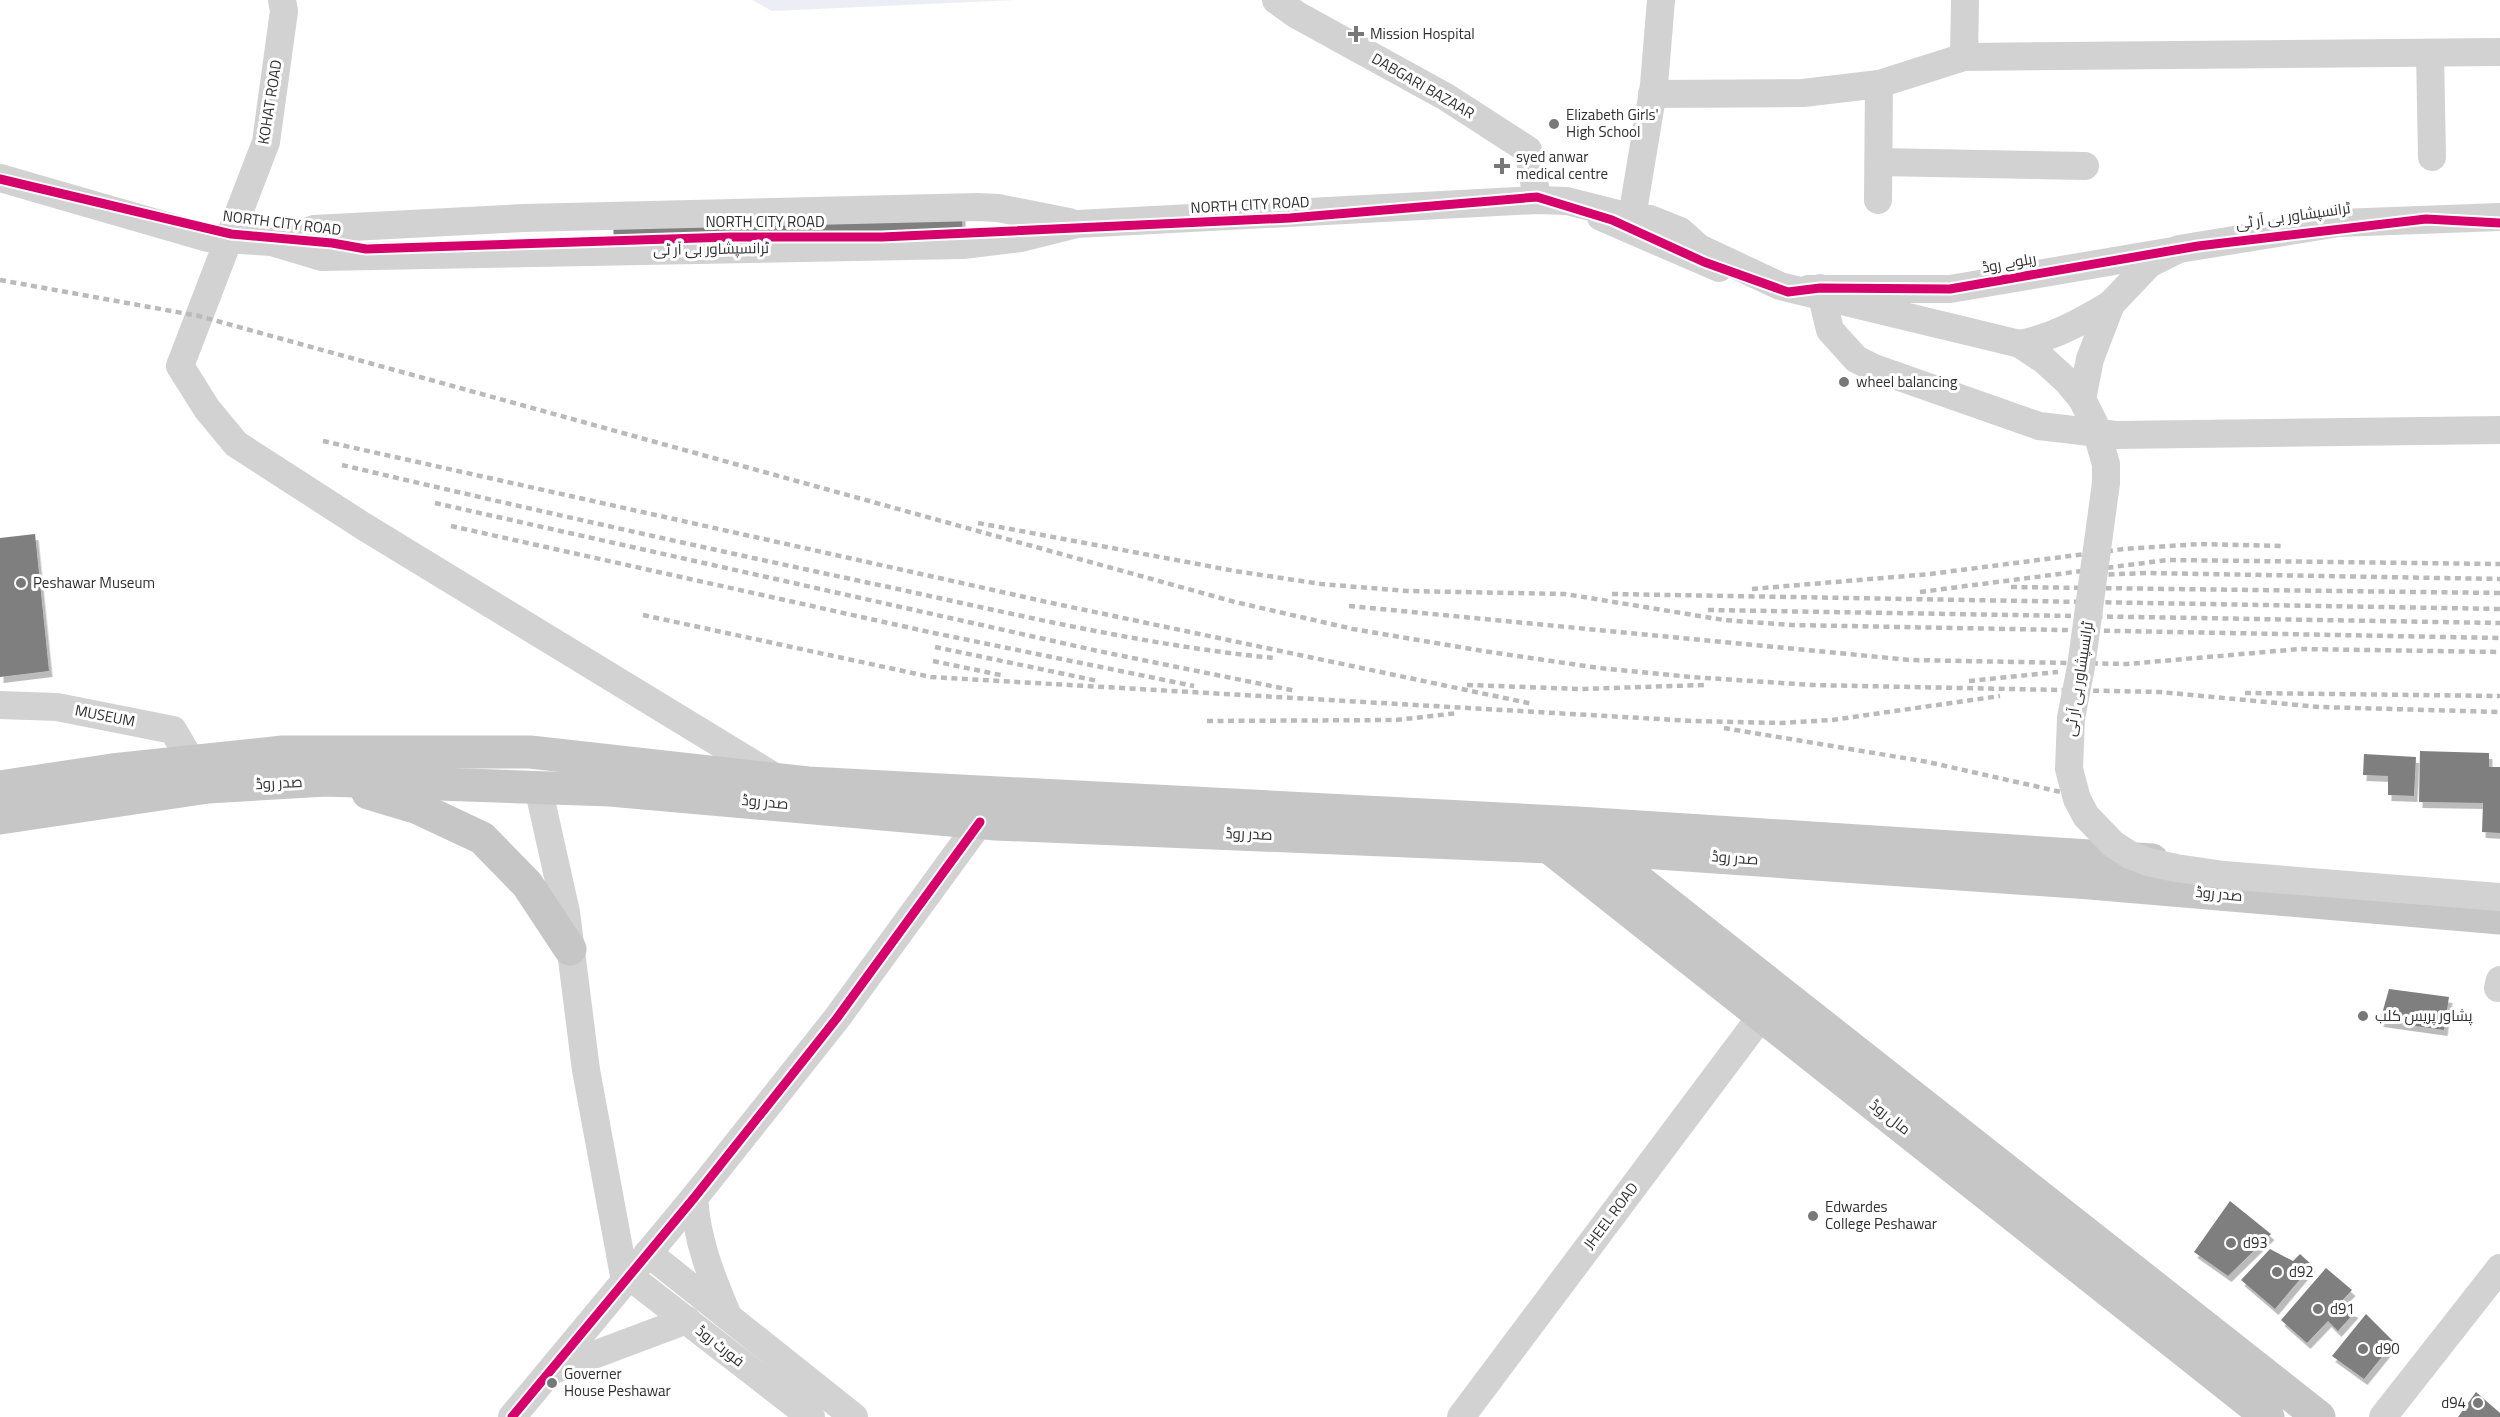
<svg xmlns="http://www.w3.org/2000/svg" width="2500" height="1417" font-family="'Titillium Web',Cairo,sans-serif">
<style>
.green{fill:#ededf5}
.building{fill:#7f7f7f;filter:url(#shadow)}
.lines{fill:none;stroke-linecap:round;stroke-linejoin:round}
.minor{stroke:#d2d2d2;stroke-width:28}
.major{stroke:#c6c6c6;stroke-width:33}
.rail{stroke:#bababa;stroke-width:4.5;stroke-dasharray:6 4.5;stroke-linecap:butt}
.minor-bridge{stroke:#d2d2d2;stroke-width:28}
.cycleway-casing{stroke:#fff;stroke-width:13}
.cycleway{stroke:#d6006c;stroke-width:9}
.poi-dot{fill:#787878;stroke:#fff;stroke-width:2}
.labels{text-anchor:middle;stroke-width:6;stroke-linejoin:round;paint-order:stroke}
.poi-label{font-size:15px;fill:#303030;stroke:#fff;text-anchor:start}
.street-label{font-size:15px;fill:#303030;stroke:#fff}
</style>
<defs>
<filter id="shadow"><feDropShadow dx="3.5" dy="6" stdDeviation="0" flood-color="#0004"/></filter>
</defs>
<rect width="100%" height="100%" fill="#fff"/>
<!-- green -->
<polygon class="green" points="752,0 1016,0 772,11"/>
<!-- building -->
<g class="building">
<polygon points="962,214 963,243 614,248 613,219"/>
<polygon points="35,534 49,671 0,677 0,538"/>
<polygon points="2420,751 2489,753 2489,767 2500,767 2500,833 2482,832 2483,803 2419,802"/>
<polygon points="2364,754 2416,757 2414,796 2388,795 2388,776 2363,775"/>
<polygon points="2389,989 2449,997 2444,1030 2380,1021"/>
<polygon points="2230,1201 2271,1234 2228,1276 2194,1252"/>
<polygon points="2270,1249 2293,1261 2300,1254 2312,1265 2275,1309 2241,1280"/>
<polygon points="2326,1268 2352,1290 2338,1305 2355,1312 2338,1331 2328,1321 2307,1343 2281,1320"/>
<polygon points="2366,1314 2394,1342 2364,1379 2332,1356"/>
<polygon points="2476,1392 2500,1413 2500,1417 2458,1417"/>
</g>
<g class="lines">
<!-- minor -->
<g class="minor">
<polyline points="282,0 284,11 266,142 180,366 207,409 236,444 363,526 778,779"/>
<polyline points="1276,0 1297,15 1446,97 1528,150 1537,197"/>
<polyline points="2430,53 2432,157"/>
<polyline points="1964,57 1965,0"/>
<polyline points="1652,94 1803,93 1879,84 1964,57 2500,52"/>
<polyline points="1879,162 2085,166"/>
<polyline points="1878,200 1879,84"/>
<polyline points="1601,217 1719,268"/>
<polyline points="1630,229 1654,85 1661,0"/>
<polyline points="1820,288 1830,330 1856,359 1874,368 2039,426 2116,435 2500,430"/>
<polyline points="1808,289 1950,289 2173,251"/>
<path d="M2020,344c34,-7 61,-22 91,-40"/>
<polyline points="2082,399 2090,359 2111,304"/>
<polyline points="0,705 57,707 173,730 191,761"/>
<polyline points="538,787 566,912 586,1070 625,1281"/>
<polyline points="2498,988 2500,980"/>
<path d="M694,1198c3,43 17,78 34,118"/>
<polyline points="648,1253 854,1417"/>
<polyline points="629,1276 811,1417"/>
<polyline points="551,1371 687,1320"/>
<polyline points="512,1417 694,1198 837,1018 980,822"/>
<polyline points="1461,1417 1762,1015"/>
<polyline points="2383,1417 2500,1268"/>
</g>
<!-- major -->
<g class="major">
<polyline points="0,787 112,770 283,752 530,752 808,783 1578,823 2152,860"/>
<polyline points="368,793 418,808 482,838 527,884 570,949"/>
<polyline points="0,818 208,787 326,780 610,790 996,824 1599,849 2090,883 2500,918"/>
<polyline points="1545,844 2268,1417"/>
<polyline points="1596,847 2319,1417"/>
</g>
<!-- rail -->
<g class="rail">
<polyline points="0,280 199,316 1235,602 1353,629 1483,651 1599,668 1691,677 1812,685 2160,692 2319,707 2500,712"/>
<polyline points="323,441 1047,602 1533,704"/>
<path d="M342,465c178,42 358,82 537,120 131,28 262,60 395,73"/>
<polyline points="435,503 1098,651 1296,691"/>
<polyline points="978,523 1235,571 1321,584 1407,591 1565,594 1724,620 1791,625 2500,638"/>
<polyline points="451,526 929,632 1194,686"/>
<polyline points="2098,575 2145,573 2500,579"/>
<polyline points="2011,587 2500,593"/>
<polyline points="1752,589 1930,574 2124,549 2200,544 2283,546"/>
<polyline points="1920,592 2167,560 2500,564"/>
<polyline points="1612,594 2500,609"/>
<polyline points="1349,606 1910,660 2127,664 2300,649 2500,652"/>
<polyline points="1708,610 2500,623"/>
<polyline points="643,615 931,677 1693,721 1781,723 1832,720 2000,696"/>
<polyline points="935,647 1098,681"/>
<polyline points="933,661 1005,676"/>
<polyline points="1969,681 2058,672"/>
<polyline points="1467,685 1580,689 1704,685"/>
<polyline points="2245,693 2500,696"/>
<polyline points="1207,721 1396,720 1458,713"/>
<polyline points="1724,728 1928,762 2092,799"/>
</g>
<!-- minor-bridge -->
<g class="minor-bridge">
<polyline points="0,178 208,238 272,242 322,257 963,245 1021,238 1077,224 1537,200 1567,201 1630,217 1650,219 1680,231 1699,248 1780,286 2020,344 2044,360 2068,382 2082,399 2094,423 2106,464 2106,483 2081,667 2071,718 2069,769 2077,799 2086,816 2113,844 2130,855 2148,862 2176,868 2224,875 2500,897"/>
<polyline points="272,242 314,229 524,218 977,207 998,208 1069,222"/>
<polyline points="2111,304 2149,264 2179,249 2339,223 2500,217"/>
</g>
<defs>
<g id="cycleway">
<polyline points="0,179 231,234 332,243 366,249 730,237 882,237 1290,218 1537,197 1612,220 1704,262 1788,292 1820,288 1950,289 2198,246 2426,219 2500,223"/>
<polyline points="512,1417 694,1198 837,1018 980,822"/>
</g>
</defs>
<!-- cycleway casing -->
<use href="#cycleway" class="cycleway-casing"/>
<!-- cycleway -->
<use href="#cycleway" class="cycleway"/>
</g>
<!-- markers -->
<g class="poi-dot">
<path d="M1353 25h6v6h6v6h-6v6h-6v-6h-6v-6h6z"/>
<circle cx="1554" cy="124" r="6"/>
<path d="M1499 157h6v6h6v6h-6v6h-6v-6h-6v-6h6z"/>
<circle cx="1844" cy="382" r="6"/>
<circle cx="21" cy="583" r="6"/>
<circle cx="2363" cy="1016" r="6"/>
<circle cx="1813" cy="1216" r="6"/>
<circle cx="2231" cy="1243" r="6"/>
<circle cx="2277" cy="1272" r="6"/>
<circle cx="2318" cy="1309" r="6"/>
<circle cx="2363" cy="1349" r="6"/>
<circle cx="552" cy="1383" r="6"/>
<circle cx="2478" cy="1403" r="6"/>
</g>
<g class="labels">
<!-- poi labels -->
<g class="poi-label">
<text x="1370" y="39">Mission Hospital</text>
<text x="1566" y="120">Elizabeth Girls'<tspan x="1566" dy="17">High School</tspan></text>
<text x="1516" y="162">syed anwar<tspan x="1516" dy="17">medical centre</tspan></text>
<text x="1856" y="387">wheel balancing</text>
<text x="33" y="588">Peshawar Museum</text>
<text x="2375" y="1021">پشاور پریس کلب</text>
<text x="1825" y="1212">Edwardes<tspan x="1825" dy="17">College Peshawar</tspan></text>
<text x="2243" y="1248">d93</text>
<text x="2289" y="1277">d92</text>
<text x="2330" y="1314">d91</text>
<text x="2375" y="1354">d90</text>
<text x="564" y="1379">Governer<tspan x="564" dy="17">House Peshawar</tspan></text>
<text x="2466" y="1408" text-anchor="end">d94</text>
</g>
<!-- street labels -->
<g class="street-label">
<text transform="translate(1423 86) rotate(30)" y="5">DABGARI BAZAAR</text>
<text transform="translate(270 102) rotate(-81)" y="5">KOHAT ROAD</text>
<text transform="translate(1250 205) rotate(-3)" y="5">NORTH CITY ROAD</text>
<text transform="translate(2293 216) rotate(-8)" y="5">ٹرانسپشاور بی آر ٹی</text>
<text x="765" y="227">NORTH CITY ROAD</text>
<text transform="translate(282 223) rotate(7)" y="5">NORTH CITY ROAD</text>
<text transform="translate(711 249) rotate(-1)" y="5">ٹرانسپشاور بی آر ٹی</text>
<text transform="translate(2009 263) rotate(-10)" y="5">ریلوے روڈ</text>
<text transform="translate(2079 679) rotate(-81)" y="5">ٹرانسپشاور بی آر ٹی</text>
<text transform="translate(105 716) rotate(11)" y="5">MUSEUM</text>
<text transform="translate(279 783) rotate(-3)" y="5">صدر روڈ</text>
<text transform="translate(765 802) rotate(5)" y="5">صدر روڈ</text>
<text transform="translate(1249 834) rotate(2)" y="5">صدر روڈ</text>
<text transform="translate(1735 858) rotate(4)" y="5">صدر روڈ</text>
<text transform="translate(2219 894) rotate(5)" y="5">صدر روڈ</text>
<text transform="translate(1890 1117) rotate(38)" y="5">مال روڈ</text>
<text transform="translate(1611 1216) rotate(-53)" y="5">JHEEL ROAD</text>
<text transform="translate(720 1346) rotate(38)" y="5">فورٹ روڈ</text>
</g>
</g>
</svg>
